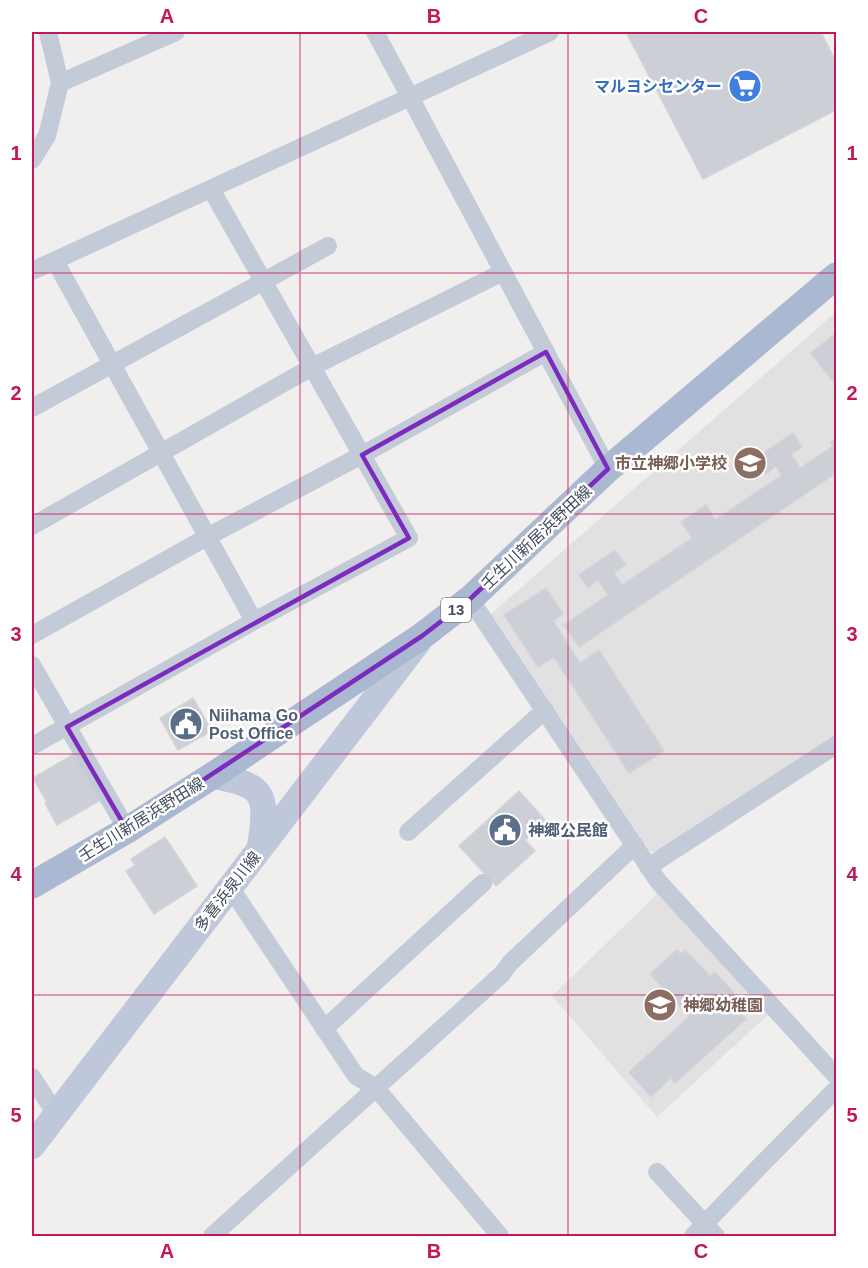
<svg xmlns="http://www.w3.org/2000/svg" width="868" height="1268" font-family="Arial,'Noto Sans JP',sans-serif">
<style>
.education{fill:#e2e0e0}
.building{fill:#cdcfd7;stroke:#d2d3db;stroke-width:1.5}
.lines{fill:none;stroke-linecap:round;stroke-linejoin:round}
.street{stroke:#c3cbd8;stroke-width:18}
.secondary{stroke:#bfc7da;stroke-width:26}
.primary{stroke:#abb8d1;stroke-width:27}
.marked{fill:none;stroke:#7b2cbf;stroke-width:4.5;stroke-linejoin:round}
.grid{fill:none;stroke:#c2185b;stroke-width:1.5;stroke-opacity:0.55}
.labels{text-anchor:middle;stroke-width:5;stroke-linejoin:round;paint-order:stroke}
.shield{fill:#fff;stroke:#7c838e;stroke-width:1.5}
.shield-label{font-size:15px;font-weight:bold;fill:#444e5e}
.shop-label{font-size:16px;font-weight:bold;fill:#366cbe;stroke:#fff;text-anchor:end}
.education-label{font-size:16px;font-weight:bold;fill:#785e54;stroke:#fff;text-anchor:end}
.street-label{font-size:16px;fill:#444e5e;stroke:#fff}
.service-label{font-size:16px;font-weight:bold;fill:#4e5e75;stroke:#fff;text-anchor:start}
.neatline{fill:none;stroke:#c2185b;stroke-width:2}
.grid-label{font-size:20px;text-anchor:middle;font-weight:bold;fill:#c2185b}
</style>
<rect width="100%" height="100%" fill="#f1efee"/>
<!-- education -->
<g class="education">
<polygon points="836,312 836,739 660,853 649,851 491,614"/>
<polygon points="660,891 769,1014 657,1117 552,996"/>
</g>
<!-- building -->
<g class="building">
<polygon points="626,32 821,32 836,62 836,110 703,179"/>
<polygon points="836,333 836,385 811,353"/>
<polygon points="793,433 802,447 791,454 800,468 833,446 831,442 836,438 836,473 579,647 564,625 608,595 598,580 588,588 579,575 615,550 626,565 614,573 622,585 692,538 681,522 706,505 715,520 782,475 776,466 766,474 756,458"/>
<polygon points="546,588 563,614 553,621 580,663 599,650 664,751 629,773 554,657 538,667 504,615"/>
<polygon points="193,698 212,731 178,750 160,718"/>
<polygon points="74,754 101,800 57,825 45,803 47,802 33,778"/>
<polygon points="519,791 546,821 525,840 535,851 496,886 459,846"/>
<polygon points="165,837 197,886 154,914 126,871 135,865 131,859"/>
<polygon points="677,950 681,954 685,950 710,976 715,972 734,993 728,999 746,1019 675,1083 671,1078 651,1097 629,1072 689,1017 650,974"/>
</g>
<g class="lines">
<!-- street -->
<g class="street">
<polyline points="48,32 60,83 176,32"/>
<polyline points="375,32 410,97 550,32"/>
<polyline points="32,160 47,136 60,83"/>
<polyline points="55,261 254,621"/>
<polyline points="32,271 410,97 608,469"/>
<polyline points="32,408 328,246"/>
<polyline points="32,526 312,367 503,272"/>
<polyline points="470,599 658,881 836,1076"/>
<polyline points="32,635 207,537 362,455 546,352"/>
<polyline points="32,665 127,830"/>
<polyline points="32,746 254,621 409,538 211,189"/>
<polyline points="408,832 545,710"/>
<polyline points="648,867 836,745"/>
<polyline points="230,887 356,1076 376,1088 500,1236"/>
<polyline points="324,1029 483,883"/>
<polyline points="32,1077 56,1114"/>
<polyline points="657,1172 716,1236"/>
<polyline points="212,1236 502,974 510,963 635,845"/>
<polyline points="693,1236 761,1165 836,1089"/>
</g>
<!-- secondary -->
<g class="secondary">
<path d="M212,776c52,8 57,18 48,70"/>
<polyline points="32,1146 419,641"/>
</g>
<!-- primary -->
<polyline class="primary" points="32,885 127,830 212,776 422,636 470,599 608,469 836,276"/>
</g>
<!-- marked area -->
<path class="marked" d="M546,352l62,117 -138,130 -48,37 -295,194 -60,-103 342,-189 -47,-83z"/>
<!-- grid -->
<path class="grid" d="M300,32v1204M568,32v1204M32,273h804M32,514h804M32,754h804M32,995h804"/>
<!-- icons -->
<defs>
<symbol id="supermarket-disc" viewBox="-11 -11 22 22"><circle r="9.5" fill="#3f7fe0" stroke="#fff"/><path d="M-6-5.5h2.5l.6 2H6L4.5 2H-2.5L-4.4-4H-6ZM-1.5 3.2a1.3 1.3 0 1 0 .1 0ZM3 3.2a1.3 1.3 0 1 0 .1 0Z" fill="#fff"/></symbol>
<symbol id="school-disc" viewBox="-11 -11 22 22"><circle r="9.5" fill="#8d6e63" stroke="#fff"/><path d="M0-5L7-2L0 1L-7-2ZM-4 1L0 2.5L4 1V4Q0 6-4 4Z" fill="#fff"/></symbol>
<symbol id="civic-disc" viewBox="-11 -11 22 22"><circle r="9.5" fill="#5c6f8a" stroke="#fff"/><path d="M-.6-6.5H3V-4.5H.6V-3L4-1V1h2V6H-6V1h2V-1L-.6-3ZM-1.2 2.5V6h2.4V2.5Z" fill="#fff"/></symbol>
</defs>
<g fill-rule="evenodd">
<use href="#supermarket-disc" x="726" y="67" width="38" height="38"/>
<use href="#school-disc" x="731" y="444" width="38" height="38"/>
<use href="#civic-disc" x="167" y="705" width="38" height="38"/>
<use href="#civic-disc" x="486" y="811" width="38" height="38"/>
<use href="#school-disc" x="641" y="986" width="38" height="38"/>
</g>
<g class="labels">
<!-- shield labels -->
<rect class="shield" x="441" y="598" width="30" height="24" rx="4.5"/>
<g class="shield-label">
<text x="456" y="615">13</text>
</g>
<!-- shop labels -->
<g class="shop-label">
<text x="722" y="92">マルヨシセンター</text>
</g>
<!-- education labels -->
<g class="education-label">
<text x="727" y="469">市立神郷小学校</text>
<text x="683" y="1011" text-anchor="start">神郷幼稚園</text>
</g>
<!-- street labels -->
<g class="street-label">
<text transform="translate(536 537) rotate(-43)" y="6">壬生川新居浜野田線</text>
<text transform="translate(141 819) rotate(-32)" y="6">壬生川新居浜野田線</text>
<text transform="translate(227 891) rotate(-52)" y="6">多喜浜泉川線</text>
</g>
<!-- service labels -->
<g class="service-label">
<text x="209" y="721">Niihama Go<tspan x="209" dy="18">Post Office</tspan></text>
<text x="528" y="836">神郷公民館</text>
</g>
</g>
<!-- border -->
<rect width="868" height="1268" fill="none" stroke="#ffffff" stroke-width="66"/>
<rect x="33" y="33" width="802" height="1202" class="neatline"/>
<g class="grid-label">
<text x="167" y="23">A</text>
<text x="434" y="23">B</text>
<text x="701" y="23">C</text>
<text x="16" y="160">1</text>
<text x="852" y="160">1</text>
<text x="16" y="400">2</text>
<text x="852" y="400">2</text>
<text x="16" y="641">3</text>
<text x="852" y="641">3</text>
<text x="16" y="881">4</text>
<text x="852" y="881">4</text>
<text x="16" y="1122">5</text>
<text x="852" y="1122">5</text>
<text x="167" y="1258">A</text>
<text x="434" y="1258">B</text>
<text x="701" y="1258">C</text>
</g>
</svg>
